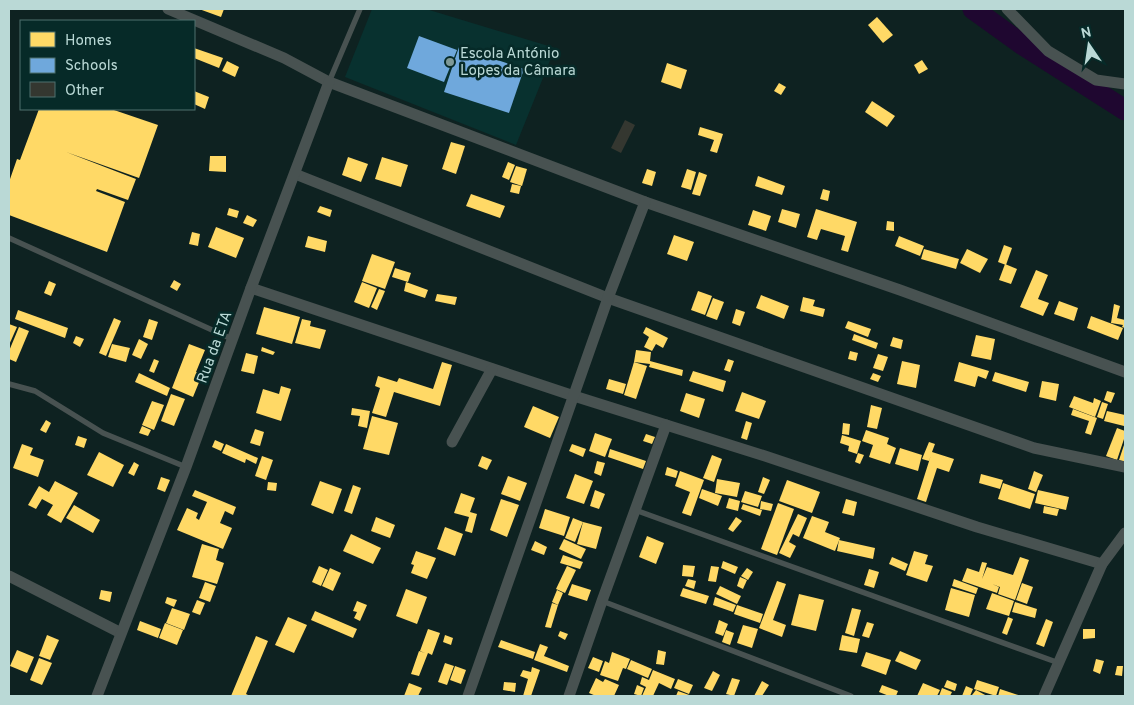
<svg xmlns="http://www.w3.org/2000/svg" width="1134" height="705" font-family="Overpass,sans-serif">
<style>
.built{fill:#08312f}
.homes{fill:#ffd966}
.schools{fill:#6fa8dc}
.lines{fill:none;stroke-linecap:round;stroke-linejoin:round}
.river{stroke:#1f0730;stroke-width:21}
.building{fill:#343730}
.lane{stroke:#485251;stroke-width:5.5}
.street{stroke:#485251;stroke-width:11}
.poi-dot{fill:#7e9997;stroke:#062a28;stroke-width:2}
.labels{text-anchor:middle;stroke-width:5;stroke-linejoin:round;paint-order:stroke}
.poi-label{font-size:15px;fill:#bad9d6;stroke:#062a28;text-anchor:start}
.street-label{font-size:15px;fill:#bad9d6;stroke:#062a28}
</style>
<rect width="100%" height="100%" fill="#0e2221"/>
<!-- built -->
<polygon class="built" points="372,9 426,9 555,48 516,145 345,77"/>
<!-- homes -->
<g class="homes">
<polygon points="199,9 224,9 221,17"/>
<polygon points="877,17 893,35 883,43 868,25"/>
<polygon points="194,48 223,58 219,68 194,58"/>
<polygon points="922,60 928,69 919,74 914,65"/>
<polygon points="227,61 239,67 235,77 222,71"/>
<polygon points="667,63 687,70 681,89 661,82"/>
<polygon points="779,83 786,87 781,95 774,91"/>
<polygon points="194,91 209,97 205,109 194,104"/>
<polygon points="872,101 895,116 887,127 865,112"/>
<polygon points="39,109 111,109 158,125 139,178 66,152 136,179 128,200 97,189 96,191 125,202 107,252 9,215 9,182 17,159 20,160"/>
<polygon points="700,127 723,134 717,153 710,151 714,140 698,135"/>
<polygon points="451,142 465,146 456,174 442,169"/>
<polygon points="210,156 226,156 226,172 209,171"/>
<polygon points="348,157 368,164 361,182 342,175"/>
<polygon points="382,157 408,165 401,187 375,179"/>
<polygon points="508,162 515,165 509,180 502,177"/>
<polygon points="516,166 527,169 522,186 510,182"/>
<polygon points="647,169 656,172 652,186 642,183"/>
<polygon points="687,169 696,172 691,190 681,187"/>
<polygon points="699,172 707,175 700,196 692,194"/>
<polygon points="758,176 785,186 782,195 755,186"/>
<polygon points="512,184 521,186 519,194 510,192"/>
<polygon points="823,189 830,191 828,201 820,199"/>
<polygon points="471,194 505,206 500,218 466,206"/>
<polygon points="320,206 332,210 330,217 317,212"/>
<polygon points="229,208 239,211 237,218 227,215"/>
<polygon points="782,209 800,214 796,228 778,222"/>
<polygon points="816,209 857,222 848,252 841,250 845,236 821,229 817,240 807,237"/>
<polygon points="753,210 771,216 766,231 748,225"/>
<polygon points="247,215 257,220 253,227 243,223"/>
<polygon points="887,221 894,222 894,231 886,230"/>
<polygon points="216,227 244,238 236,258 208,247"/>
<polygon points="192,232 200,234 198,246 189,244"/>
<polygon points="674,235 694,242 687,261 667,254"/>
<polygon points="308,236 327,241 325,252 305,247"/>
<polygon points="899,236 924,246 920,256 895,246"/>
<polygon points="1004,245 1012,248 1006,265 998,262"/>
<polygon points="924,249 959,259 956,269 921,259"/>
<polygon points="967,249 988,259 980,273 960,263"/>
<polygon points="372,254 395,262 385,289 362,281"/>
<polygon points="1005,264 1017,269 1011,284 999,280"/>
<polygon points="395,268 411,273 408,282 392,277"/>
<polygon points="1036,270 1048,275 1038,299 1049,303 1043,316 1020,307"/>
<polygon points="174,280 181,284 177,291 170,287"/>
<polygon points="49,281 56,284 51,296 44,293"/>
<polygon points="362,282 377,288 369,308 354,302"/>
<polygon points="406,282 428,290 425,298 404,291"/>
<polygon points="379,289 385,291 377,310 371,307"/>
<polygon points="698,291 712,296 705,315 691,310"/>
<polygon points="437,294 457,297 455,305 435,301"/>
<polygon points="761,295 789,306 784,319 756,308"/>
<polygon points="803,297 815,300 813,306 825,309 823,317 800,311"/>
<polygon points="713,298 724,302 717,320 706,316"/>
<polygon points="1059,301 1078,308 1074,321 1054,314"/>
<polygon points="1114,304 1120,306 1117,318 1125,320 1125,328 1122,327 1123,325 1111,323"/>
<polygon points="264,307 300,317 292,344 256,334"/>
<polygon points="736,309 745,312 740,326 732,323"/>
<polygon points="18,310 68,328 65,338 15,319"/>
<polygon points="1091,316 1123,328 1118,340 1087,328"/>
<polygon points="114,318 121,321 106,356 99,353"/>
<polygon points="149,319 158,322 152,340 143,337"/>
<polygon points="302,319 311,321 310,326 326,330 320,349 295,343"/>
<polygon points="848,321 871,329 868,337 845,328"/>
<polygon points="9,324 17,327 9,345"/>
<polygon points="19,327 29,331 16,362 9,359 9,351"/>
<polygon points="646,327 668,338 663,348 656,344 652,351 644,347 649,337 643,333"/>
<polygon points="854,334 878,343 876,349 852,340"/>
<polygon points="976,335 995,339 991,360 971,356"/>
<polygon points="76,336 84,339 80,347 73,343"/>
<polygon points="893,337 903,340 901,349 890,346"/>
<polygon points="139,339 148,344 141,359 132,355"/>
<polygon points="112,344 130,348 126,362 108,357"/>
<polygon points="189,344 205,350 196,372 202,375 193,397 172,388"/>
<polygon points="262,347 275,352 273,355 261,351"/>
<polygon points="636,350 651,352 650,361 683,370 682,376 649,367 650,364 634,362"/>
<polygon points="850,351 858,353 856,361 848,359"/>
<polygon points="246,353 258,356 254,374 241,371"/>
<polygon points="878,354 888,357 883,371 873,368"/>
<polygon points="154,359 159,361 154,373 149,371"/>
<polygon points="728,359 734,361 730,372 724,370"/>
<polygon points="902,361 920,365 916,388 897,384"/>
<polygon points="442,362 452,365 440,406 394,392 386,417 372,413 380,388 375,386 378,376 397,382 399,378 433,389"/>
<polygon points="634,362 647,366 636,399 624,395"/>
<polygon points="959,362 989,371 986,379 978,376 975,387 954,381"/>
<polygon points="693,371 726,381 723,392 689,381"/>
<polygon points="995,372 1029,382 1026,392 992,381"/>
<polygon points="139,373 170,388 167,396 135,382"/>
<polygon points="873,373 881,376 878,382 870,379"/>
<polygon points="609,379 626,384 623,394 606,389"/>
<polygon points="1042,381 1059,384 1056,401 1039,397"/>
<polygon points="281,386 291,389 281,421 256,413 263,389 279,394"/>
<polygon points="1107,391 1115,393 1111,403 1104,400"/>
<polygon points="742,392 766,401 759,419 735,411"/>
<polygon points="686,393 705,399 699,418 680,411"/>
<polygon points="171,394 185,399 174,426 161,421"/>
<polygon points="1074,396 1093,403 1094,398 1101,401 1095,417 1069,407"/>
<polygon points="152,401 164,405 154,430 142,425"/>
<polygon points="1102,402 1108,404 1103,419 1097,417"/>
<polygon points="871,405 882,408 877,429 867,427"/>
<polygon points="533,406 559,417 550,438 524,427"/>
<polygon points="352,408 370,411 367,428 358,426 360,416 351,415"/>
<polygon points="1073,409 1097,418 1091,435 1085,433 1089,421 1071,415"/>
<polygon points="1107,411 1125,415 1124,426 1104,421"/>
<polygon points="372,416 398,423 389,455 363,449"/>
<polygon points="46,420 51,423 46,433 40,430"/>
<polygon points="746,421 752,423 747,440 741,438"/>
<polygon points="843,423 850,424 849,435 842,434"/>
<polygon points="142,426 151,430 148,436 139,433"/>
<polygon points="1117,428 1125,431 1125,436 1117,460 1106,456"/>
<polygon points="255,429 264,432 260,446 250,443"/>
<polygon points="866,430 889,438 887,444 896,448 890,464 869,457 873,445 862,441"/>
<polygon points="595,433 612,439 605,457 589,451"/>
<polygon points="646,434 655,437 652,444 643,441"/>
<polygon points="842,435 861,441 857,454 848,451 849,446 840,443"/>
<polygon points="78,436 87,439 84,448 75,445"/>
<polygon points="215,440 224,444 221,451 212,447"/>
<polygon points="929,442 935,444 932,452 954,459 949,472 937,468 926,502 917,499 931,455 929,461 922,459"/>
<polygon points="1125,442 1125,462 1119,460"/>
<polygon points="22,444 33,448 30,455 44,460 38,477 13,468"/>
<polygon points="226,444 258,458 256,464 246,459 245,463 222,453"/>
<polygon points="572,444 586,449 583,457 569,451"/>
<polygon points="900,448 922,455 918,471 895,464"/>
<polygon points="610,449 646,461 643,469 608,457"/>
<polygon points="99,452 124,465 113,487 87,475"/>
<polygon points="858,453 864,455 860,464 855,462"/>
<polygon points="712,455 722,459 714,482 703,478"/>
<polygon points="262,456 273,460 266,480 255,476"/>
<polygon points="482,456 492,460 487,470 478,466"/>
<polygon points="597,461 605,463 601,476 594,473"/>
<polygon points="134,462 139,465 134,476 128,473"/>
<polygon points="667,467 678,471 676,478 665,475"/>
<polygon points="680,471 704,480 691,516 682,513 690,492 675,486"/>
<polygon points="1034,471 1043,475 1036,492 1028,489"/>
<polygon points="575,474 593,481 584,504 566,498"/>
<polygon points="981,474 1003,480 1000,489 979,483"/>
<polygon points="508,476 527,483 520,501 501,494"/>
<polygon points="161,477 170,480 165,492 157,489"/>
<polygon points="763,477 770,480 764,494 758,492"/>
<polygon points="717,479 740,483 737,497 715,493"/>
<polygon points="787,480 820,492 812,513 779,501"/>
<polygon points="55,481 78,493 61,523 47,515 53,505 42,499 36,509 28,505 39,486 49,492"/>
<polygon points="320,481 342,489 333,514 311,505"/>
<polygon points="268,482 277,483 276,491 267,490"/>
<polygon points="1003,483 1035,494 1030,509 998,499"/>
<polygon points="353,485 361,488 352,514 344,511"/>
<polygon points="702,489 722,496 718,506 699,498"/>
<polygon points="195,490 236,507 233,515 225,511 220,523 232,528 223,549 177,530 187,508 198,513 196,518 199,520 207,502 192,496"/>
<polygon points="595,490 605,494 599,509 590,506"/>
<polygon points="1038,490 1069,497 1066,510 1035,503"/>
<polygon points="745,491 762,496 758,507 741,502"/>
<polygon points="461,493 475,498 470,512 477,514 472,533 465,531 469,517 454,513"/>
<polygon points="729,498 740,501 738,511 726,508"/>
<polygon points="501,499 519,505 507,537 490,530"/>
<polygon points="846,499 857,502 854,516 842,513"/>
<polygon points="761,501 773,504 771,511 760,509"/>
<polygon points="778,503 794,509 777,555 761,549"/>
<polygon points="743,504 762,510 760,516 741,509"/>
<polygon points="74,505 100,520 93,533 66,518"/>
<polygon points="1044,506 1059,509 1057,516 1043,513"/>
<polygon points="545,509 570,517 564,536 539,528"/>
<polygon points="798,514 807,518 799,537 793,534 789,542 796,546 790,558 779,553"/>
<polygon points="812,516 829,522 825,532 840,538 835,551 803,538"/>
<polygon points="376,517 395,525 390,538 371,531"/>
<polygon points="736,517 742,521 733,532 728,529"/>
<polygon points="573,518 583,522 575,542 565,538"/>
<polygon points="583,522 602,527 596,549 577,544"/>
<polygon points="445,527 463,534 455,556 437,549"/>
<polygon points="351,534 381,548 373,564 343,551"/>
<polygon points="647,536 664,543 656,564 639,557"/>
<polygon points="564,539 586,549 581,559 559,549"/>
<polygon points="839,540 875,548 873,559 837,551"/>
<polygon points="535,541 547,547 544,555 531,550"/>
<polygon points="202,544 219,549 216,560 224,563 217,584 192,577"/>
<polygon points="416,551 436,558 427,579 411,573 414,565 411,564"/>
<polygon points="914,551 928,555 925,564 933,566 927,582 906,575"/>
<polygon points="563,555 583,562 580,569 560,563"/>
<polygon points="892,557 908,564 905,571 889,564"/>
<polygon points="1020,557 1029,560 1015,600 998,594 1000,587 992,584 999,587 997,593 962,581 967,568 979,572 982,562 987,563 982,579 987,567 1013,575"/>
<polygon points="723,561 738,567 735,574 721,568"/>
<polygon points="683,565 695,566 693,577 682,576"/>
<polygon points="319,566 328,570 321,586 312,582"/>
<polygon points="567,566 576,570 565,593 556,589"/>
<polygon points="711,566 719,567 716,582 708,581"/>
<polygon points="330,568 341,573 333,591 322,586"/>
<polygon points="747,568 753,572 748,580 741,576"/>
<polygon points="869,569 879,572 874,588 864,585"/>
<polygon points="740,577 747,580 743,589 737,586"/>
<polygon points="688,579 696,581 694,589 685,586"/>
<polygon points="954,579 978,588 976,594 952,586"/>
<polygon points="777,581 786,584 773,620 786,625 782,637 759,628"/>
<polygon points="205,582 216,586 210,602 199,598"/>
<polygon points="1022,583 1033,587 1027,604 1016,600"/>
<polygon points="572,584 591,590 587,601 568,595"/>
<polygon points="720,586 741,596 737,604 716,594"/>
<polygon points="683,588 709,596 706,604 680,596"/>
<polygon points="951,588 975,595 969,617 945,610"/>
<polygon points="406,589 427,597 417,624 396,616"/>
<polygon points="101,590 112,592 110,602 99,599"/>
<polygon points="557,590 563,593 558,605 552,602"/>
<polygon points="992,593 1014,601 1009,616 986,609"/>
<polygon points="799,594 824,600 816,631 791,625"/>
<polygon points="167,597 177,600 174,607 165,603"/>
<polygon points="715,597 736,605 733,612 713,605"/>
<polygon points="197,600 205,603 200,615 192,612"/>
<polygon points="357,601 367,605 360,621 354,618 357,612 353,611"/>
<polygon points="1015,602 1037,609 1035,618 1012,612"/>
<polygon points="552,603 558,605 551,628 545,627"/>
<polygon points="737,605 763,614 760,623 734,614"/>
<polygon points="172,608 190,614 184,630 166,623"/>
<polygon points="852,608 861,610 854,636 845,633"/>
<polygon points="315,611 357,629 353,638 311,620"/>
<polygon points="288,617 307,625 294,653 275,645"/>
<polygon points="1008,617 1013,619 1007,635 1002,633"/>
<polygon points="1046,619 1053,622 1044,647 1036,644"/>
<polygon points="719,620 728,624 723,636 715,633"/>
<polygon points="140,621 161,629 158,638 137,630"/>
<polygon points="867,622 874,624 869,638 862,636"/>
<polygon points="165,623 183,630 177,645 159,638"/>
<polygon points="743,625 758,629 752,648 737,643"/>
<polygon points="428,629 440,633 432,655 428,653 419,676 411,674 419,651 425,653 420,651"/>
<polygon points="1083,629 1095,629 1095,638 1083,639"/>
<polygon points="726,630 734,633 730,645 722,642"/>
<polygon points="560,631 568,634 565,640 558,636"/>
<polygon points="47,635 59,640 50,660 39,656"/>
<polygon points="445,635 453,638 451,645 443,642"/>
<polygon points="842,635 860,639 857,653 839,650"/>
<polygon points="256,636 268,641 246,694 250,696 231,696"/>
<polygon points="501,640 535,652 533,659 498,647"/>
<polygon points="540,644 548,647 544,656 569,666 567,672 534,660"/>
<polygon points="17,650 34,657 27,673 10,666"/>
<polygon points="658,650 666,652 664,665 656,664"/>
<polygon points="900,651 921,660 916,670 895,661"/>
<polygon points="612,652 630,659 626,669 623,668 618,681 600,675 605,661 609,663"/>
<polygon points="866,652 891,660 886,675 861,666"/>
<polygon points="593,657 603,661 599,672 588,668"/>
<polygon points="39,658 52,663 42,685 30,680"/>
<polygon points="1096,659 1104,661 1100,674 1093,671"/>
<polygon points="631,660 652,669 648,678 627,669"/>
<polygon points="445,663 454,666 447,685 438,682"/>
<polygon points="455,666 466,670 461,684 450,680"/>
<polygon points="1117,666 1123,666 1122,676 1115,675"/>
<polygon points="532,667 540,670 531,696 523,696 528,679 520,676 523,670 531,672"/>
<polygon points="653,670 675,679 671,689 659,683 653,696 642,696 646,687 640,684 642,677 649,680"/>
<polygon points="713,671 720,675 712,691 704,688"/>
<polygon points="596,678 603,682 605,679 619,685 614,696 596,696 589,693"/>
<polygon points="732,678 740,680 734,696 726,694"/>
<polygon points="678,679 693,685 689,694 674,688"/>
<polygon points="947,680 957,684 955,691 944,687"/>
<polygon points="977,680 999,687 996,696 974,689"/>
<polygon points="762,681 769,685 762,696 754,696"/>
<polygon points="504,682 516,683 515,692 503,690"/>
<polygon points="409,683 422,688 418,696 404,696"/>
<polygon points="923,683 940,690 937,696 917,696"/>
<polygon points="637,685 644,688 641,696 634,694"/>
<polygon points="882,685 898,691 896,696 889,696 879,692"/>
<polygon points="966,686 973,689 970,696 962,696"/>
<polygon points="942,688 952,692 950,696 939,696"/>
<polygon points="1000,689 1021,696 998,696"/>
<polygon points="976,690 987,696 972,695"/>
<polygon points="678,691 692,696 676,696"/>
</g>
<!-- schools -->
<g class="schools">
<polygon points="419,36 457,50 444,82 407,68"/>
<polygon points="459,47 524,69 509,113 444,92"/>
</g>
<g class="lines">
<!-- river -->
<polyline class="river" points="973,9 1023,45 1125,110"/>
</g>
<!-- building -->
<polygon class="building" points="625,120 635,125 621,153 611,148"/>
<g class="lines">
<!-- lane -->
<g class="lane">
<polyline points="329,82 360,9"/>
<polyline points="9,238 232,339"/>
<polyline points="9,384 35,391 103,433 186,467"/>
<polyline points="635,510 1059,663"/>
<polyline points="602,601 851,696"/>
</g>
<!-- street -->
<g class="street">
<polyline points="168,9 284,58 329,82 645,202 900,290 1125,372"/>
<polyline points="1007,9 1048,51 1096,80 1125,84"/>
<polyline points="295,174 608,298 1034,448 1125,467"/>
<polyline points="251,288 574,396 765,456 977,527 1102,564"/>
<polyline points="452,442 492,369"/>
<polyline points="9,576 121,633"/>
<polyline points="97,696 186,467 251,288 329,82"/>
<polyline points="468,696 608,298 645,202"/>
<polyline points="569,696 602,601 666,425"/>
<polyline points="1044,696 1102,564 1125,533"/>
</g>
</g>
<!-- markers -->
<circle class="poi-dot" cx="450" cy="62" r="5"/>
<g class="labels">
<!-- poi labels -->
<g class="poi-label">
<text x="460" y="58">Escola António<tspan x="460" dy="17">Lopes da Câmara</tspan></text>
</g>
<!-- street labels -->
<g class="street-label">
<text transform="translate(214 347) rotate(-70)" y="5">Rua da ETA</text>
</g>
</g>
<!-- border -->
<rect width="1134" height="705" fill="none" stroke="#bad9d6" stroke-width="20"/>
<!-- legend -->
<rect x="20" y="20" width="175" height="90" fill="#062a28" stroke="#4e706e"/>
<rect x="30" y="32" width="25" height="15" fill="#ffd966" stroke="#4e706e"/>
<text x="65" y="45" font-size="15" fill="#bad9d6">Homes</text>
<rect x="30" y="58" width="25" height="15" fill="#6fa8dc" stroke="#4e706e"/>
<text x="65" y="70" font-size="15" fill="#bad9d6">Schools</text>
<rect x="30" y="82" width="25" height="15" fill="#343730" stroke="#4e706e"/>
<text x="65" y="95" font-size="15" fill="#bad9d6">Other</text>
<!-- north arrow -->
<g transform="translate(1089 45) rotate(347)" stroke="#062a28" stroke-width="4" paint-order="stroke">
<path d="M0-4L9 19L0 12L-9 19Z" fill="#bad9d6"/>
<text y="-8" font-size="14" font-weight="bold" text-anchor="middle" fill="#bad9d6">N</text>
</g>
</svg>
